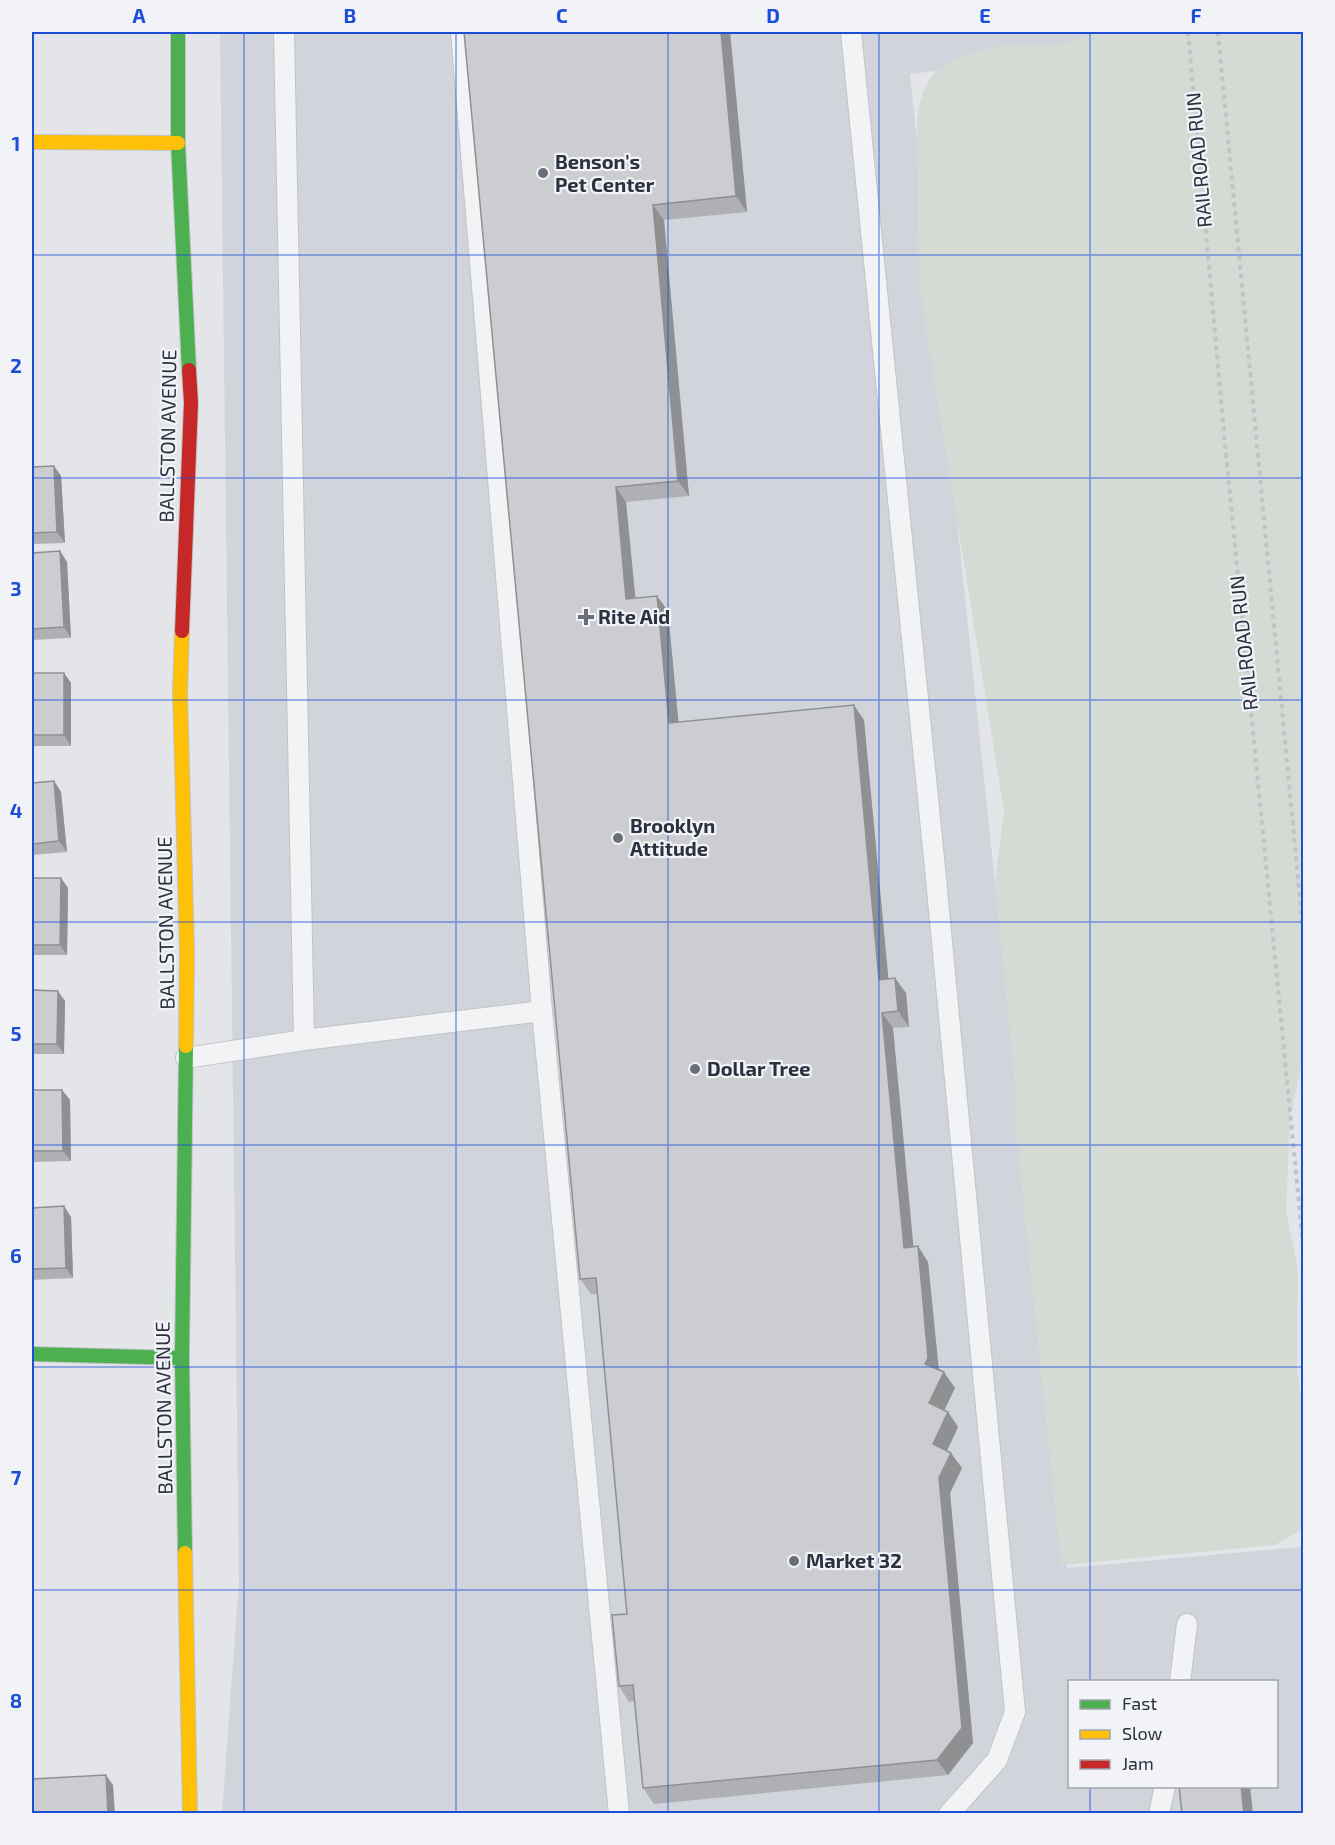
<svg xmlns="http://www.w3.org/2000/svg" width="1335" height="1845" font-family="'Exo 2',sans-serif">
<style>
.built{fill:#d2d4db;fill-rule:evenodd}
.green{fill:#d3dbd4}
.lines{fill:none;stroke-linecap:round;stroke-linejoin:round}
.lane-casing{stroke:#c2c3c6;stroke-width:22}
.fast-casing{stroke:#c2c3c6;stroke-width:16}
.slow-casing{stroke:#c2c3c6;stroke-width:16}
.jam-casing{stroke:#c2c3c6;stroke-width:16}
.path{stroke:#c2c3c8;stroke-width:4;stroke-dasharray:4.5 4.5;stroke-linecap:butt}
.lane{stroke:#f2f3f5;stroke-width:20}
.fast{stroke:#4caf50;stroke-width:14}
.slow{stroke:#ffc107;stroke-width:14}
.jam{stroke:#c62828;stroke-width:14}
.wall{fill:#afb0b3}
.shaded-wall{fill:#8f9092}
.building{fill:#cccdd0;stroke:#8f9092;stroke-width:1.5}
.grid{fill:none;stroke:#1d4ed8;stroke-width:1.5;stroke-opacity:0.55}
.poi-dot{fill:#6c6f7a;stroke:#f1f3f7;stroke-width:2}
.labels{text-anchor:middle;stroke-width:4.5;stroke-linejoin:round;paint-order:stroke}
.street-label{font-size:20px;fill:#2c303f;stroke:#f1f3f7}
.poi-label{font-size:20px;font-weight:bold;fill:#2c303f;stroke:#f1f3f7;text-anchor:start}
.neatline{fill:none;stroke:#1d4ed8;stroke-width:2}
.grid-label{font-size:20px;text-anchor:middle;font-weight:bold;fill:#1d4ed8}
</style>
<rect width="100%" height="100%" fill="#e3e5e8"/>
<!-- built -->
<path class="built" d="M220,32h932l1,14 -243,28 157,1494 234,-21 3,29 -1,237h-1081l17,-231zM1070,1682h206v104h-206z"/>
<!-- green -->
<path class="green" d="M1092,32h211l1,1022 -14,65 -4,93 12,58 -1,99 7,46v113l-29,17 -214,20 -44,-424 -1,-44 -21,-216 9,-70 -85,-526 -2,-168c8,-42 19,-53 60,-65 9,-2 18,-6 27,-7 35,-2 55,8 88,-13z"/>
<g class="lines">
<defs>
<g id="lane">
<polyline points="284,32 304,1040"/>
<polyline points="461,32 542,1011 619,1814"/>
<polyline points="851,32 934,858 1015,1712 997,1760 949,1814"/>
<polyline points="186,1058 304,1040 542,1011"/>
<polyline points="1180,1682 1187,1624"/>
<polyline points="1159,1814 1165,1786"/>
</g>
<g id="fast">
<polyline points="178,32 178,143 189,370"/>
<polyline points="32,1354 182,1358"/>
<polyline points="185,1553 182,1358 186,1046"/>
</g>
<g id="slow">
<polyline points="32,142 178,143"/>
<polyline points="182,631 180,692 187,951 186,1046"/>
<polyline points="185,1553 190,1814"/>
</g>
<polyline id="jam" points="182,631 191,403 189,370"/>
</defs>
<!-- lane casing -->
<use href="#lane" class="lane-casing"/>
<!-- fast casing -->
<use href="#fast" class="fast-casing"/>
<!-- slow casing -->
<use href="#slow" class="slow-casing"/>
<!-- jam casing -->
<use href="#jam" class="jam-casing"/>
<!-- path -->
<g class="path">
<polyline points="1188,32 1225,444 1304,1255"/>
<polyline points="1218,32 1304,942"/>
</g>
<!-- lane -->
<use href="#lane" class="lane"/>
<!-- fast -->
<use href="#fast" class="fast"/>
<!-- slow -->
<use href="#slow" class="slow"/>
<!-- jam -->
<use href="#jam" class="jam"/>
</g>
<!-- wall -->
<g class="wall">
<polygon points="464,32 730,32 747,212 664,220 689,496 626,502 635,598 657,596 668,611 678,722 864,720 888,979 906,993 909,1027 893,1028 913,1247 928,1262 939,1370 955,1388 944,1410 948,1412 958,1427 947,1451 962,1468 950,1493 973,1743 948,1775 654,1804 643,1788 635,1701 629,1702 619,1686 627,1614 597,1294 591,1294 580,1279"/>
<polygon points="54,466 61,476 65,543 32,544 32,467"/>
<polygon points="60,551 67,562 71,638 32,640 32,553"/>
<polygon points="32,673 64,673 71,683 71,746 32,746"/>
<polygon points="54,781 61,792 67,852 32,855 32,783"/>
<polygon points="32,878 61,878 68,888 67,955 32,955"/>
<polygon points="32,990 65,1001 64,1054 32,1054"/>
<polygon points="32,1090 62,1090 70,1100 71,1161 32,1162"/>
<polygon points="32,1208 71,1217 73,1278 32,1280"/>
</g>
<!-- shaded-wall -->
<g class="shaded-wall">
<polygon points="721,32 730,32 747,212 736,196"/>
<polygon points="653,205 664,220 689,496 678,481"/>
<polygon points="54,466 61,476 65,543 57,532"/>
<polygon points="616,487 626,502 637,614 626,599"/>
<polygon points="60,551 67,562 71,638 64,627"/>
<polygon points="657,596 668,611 680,738 669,723"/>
<polygon points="64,673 71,683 71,746 64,735"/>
<polygon points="854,705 864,720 890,995 879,980"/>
<polygon points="54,781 61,792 67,852 59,841"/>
<polygon points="61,878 68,888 67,955 60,945"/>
<polygon points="895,978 906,993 909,1027 898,1011"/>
<polygon points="58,991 65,1001 64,1054 57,1044"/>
<polygon points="882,1013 893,1028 915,1263 904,1248"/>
<polygon points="62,1090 70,1100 71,1161 63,1151"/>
<polygon points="64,1206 71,1217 73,1278 66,1268"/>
<polygon points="918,1246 928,1262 939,1373 925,1364"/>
<polygon points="944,1372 955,1388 940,1419 929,1403"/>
<polygon points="948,1412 958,1427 943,1459 933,1444"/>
<polygon points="951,1453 962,1468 950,1493 973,1743 948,1775 937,1760 939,1478"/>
<polygon points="106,1775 113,1785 115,1814 108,1814"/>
<polygon points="1241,1786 1250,1786 1253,1814 1244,1814"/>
</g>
<!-- building -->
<g class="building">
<polygon points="464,32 721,32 736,196 653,205 678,481 616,487 626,599 657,596 669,723 854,705 879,980 895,978 898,1011 882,1013 904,1248 918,1246 928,1358 925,1364 944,1372 929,1403 948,1412 933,1444 951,1453 939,1478 962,1728 937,1760 643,1788 633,1685 619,1686 612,1615 627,1614 596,1278 580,1279"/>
<polygon points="54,466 57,532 32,533 32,467"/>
<polygon points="60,551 64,627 32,629 32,553"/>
<rect x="32" y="673" width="32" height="62"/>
<polygon points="54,781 59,841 32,844 32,783"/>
<polygon points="32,878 61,878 60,945 32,945"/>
<polygon points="32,990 58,991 57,1044 32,1044"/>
<polygon points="32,1090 62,1090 63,1151 32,1151"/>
<polygon points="64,1206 66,1268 32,1269 32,1208"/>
<polygon points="106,1775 108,1814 32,1814 32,1779"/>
<polygon points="1179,1786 1241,1786 1244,1814 1182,1814"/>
</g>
<!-- grid -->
<path class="grid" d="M244,32v1782M456,32v1782M668,32v1782M879,32v1782M1090,32v1650M32,255h1272M32,478h1272M32,700h1272M32,922h1272M32,1145h1272M32,1367h1272M32,1590h1272M1090,1786v28"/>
<!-- markers -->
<g class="poi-dot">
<circle cx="543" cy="173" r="6"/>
<path d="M583 608h6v6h6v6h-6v6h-6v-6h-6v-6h6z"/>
<circle cx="618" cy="838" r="6"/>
<circle cx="695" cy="1069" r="6"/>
<circle cx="794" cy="1561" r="6"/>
</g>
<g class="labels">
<!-- street labels -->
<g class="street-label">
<text transform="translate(1199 160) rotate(-95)" y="7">RAILROAD RUN</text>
<text transform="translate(168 436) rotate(-89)" y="7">BALLSTON AVENUE</text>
<text transform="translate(1244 643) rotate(-96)" y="7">RAILROAD RUN</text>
<text transform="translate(166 923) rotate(-91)" y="7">BALLSTON AVENUE</text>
<text transform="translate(164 1408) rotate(-91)" y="7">BALLSTON AVENUE</text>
</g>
<!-- poi labels -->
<g class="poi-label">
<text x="555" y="169">Benson's<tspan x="555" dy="23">Pet Center</tspan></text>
<text x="598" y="624">Rite Aid</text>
<text x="630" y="833">Brooklyn<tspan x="630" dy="23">Attitude</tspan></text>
<text x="707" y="1076">Dollar Tree</text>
<text x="806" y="1568">Market 32</text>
</g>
</g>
<!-- border -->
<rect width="1335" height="1845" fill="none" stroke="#f1f3f7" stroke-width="66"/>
<!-- legend -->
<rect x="1068" y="1680" width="210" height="108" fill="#f1f3f7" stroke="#a2a5ad" stroke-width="1.5"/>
<rect x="1080" y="1700" width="30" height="9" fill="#4caf50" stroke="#a2a5ad" stroke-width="1.5"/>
<text x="1122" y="1710" font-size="18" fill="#2c303f">Fast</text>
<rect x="1080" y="1730" width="30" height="9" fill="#ffc107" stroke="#a2a5ad" stroke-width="1.5"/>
<text x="1122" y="1740" font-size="18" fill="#2c303f">Slow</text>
<rect x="1080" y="1760" width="30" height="9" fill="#c62828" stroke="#a2a5ad" stroke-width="1.5"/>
<text x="1122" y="1770" font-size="18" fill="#2c303f">Jam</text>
<rect x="33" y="33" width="1269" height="1779" class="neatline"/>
<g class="grid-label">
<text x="139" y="23">A</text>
<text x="350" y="23">B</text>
<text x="562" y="23">C</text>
<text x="773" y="23">D</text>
<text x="985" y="23">E</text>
<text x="1196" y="23">F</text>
<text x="16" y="151">1</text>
<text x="16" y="373">2</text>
<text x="16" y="596">3</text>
<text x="16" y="818">4</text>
<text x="16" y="1041">5</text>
<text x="16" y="1263">6</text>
<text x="16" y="1485">7</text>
<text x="16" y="1708">8</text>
</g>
</svg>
